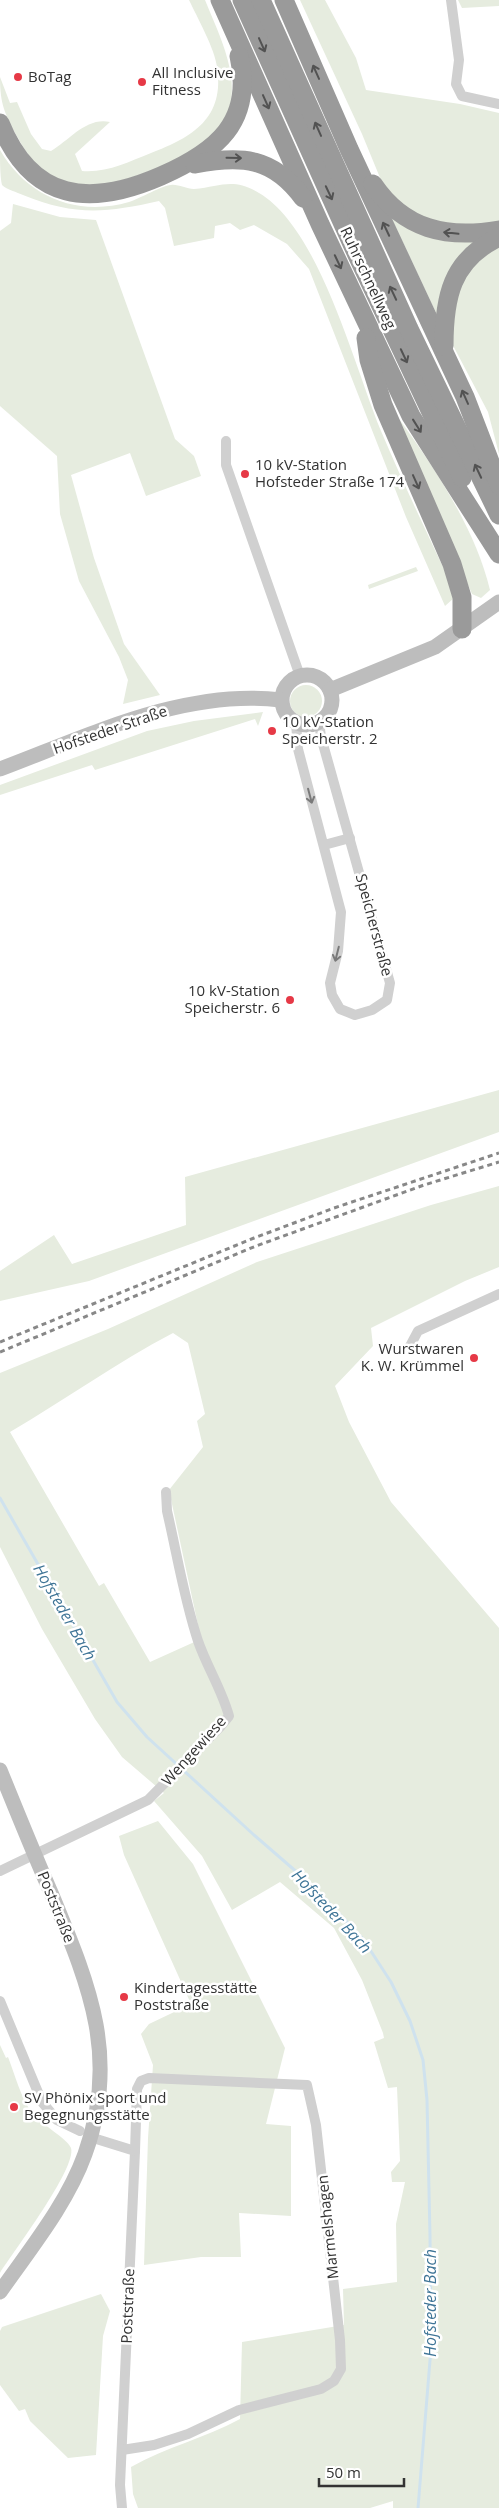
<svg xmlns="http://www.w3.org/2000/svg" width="499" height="2508" font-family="'Open Sans',sans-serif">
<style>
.green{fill:#e6ecdf;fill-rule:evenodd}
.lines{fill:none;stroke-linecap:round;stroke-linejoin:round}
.stream{stroke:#cfe2ee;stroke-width:3}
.street{stroke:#d0d0d0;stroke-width:10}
.secondary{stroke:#bdbdbd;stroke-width:15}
.highway{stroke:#9a9a9a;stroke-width:19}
.rail{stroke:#888;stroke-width:3;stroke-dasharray:5 4;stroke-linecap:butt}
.oneway{stroke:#525252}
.oneway2{stroke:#7a7a7a}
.poi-dot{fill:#e63946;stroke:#fff;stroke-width:2}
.labels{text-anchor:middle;stroke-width:5;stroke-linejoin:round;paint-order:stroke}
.poi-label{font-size:15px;fill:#333;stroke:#fff;text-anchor:start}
.street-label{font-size:15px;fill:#333;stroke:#fff}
.water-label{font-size:16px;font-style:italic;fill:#3f7597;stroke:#fff}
</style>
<rect width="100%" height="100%" fill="#fff"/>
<!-- green -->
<g class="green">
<path d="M189,0h16c15,37 38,80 21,120 -7,19 -36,33 -53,41 -57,26 -119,46 -155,-23 -13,-24 -18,-33 -18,-61l10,26 7,-1 14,32 11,15 9,2c19,-11 35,-34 59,-29l-35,32 7,17c25,2 46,-9 69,-18 42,-16 74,-35 66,-86 -2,-18 -20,-50 -28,-67z"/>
<polygon points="300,0 325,0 356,58 366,90 460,104 499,113 499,454 488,412 437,315 390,215 397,219 362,134"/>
<polygon points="458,0 499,0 499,6 462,8"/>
<path d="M0,150c27,47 77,67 129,52 12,-4 32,-16 42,-17 7,-1 15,4 23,4 27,-2 38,-12 65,4 61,36 95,173 122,238 22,52 47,104 71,155l2,12 -9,8 -39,-89 -97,-248 -22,-25 -33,-19 -14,5 -10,-7 -15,3 -1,12 -40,8 -9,-38 -6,-7c-53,12 -85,15 -136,-6 -6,-3 -16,-5 -21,-10 -2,-8 -2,-26 -2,-35z"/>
<polygon points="13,204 60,217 96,220 175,439 194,456 201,476 146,496 130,453 71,475 94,558 124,644 160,695 123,704 128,680 119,657 79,581 60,514 57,456 0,406 0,231 11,223"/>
<path d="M392,409c39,54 82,115 98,181l-9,8 -9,-4z"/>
<polygon points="416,567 418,571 369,589 368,585"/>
<circle cx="306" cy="701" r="16"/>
<polygon points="263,712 258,726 255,719 95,770 92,765 0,795 0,785 147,731 194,721"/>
<polygon points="499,1090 499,1132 89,1281 0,1301 0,1271 54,1235 72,1264 186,1225 185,1177"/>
<path d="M499,1186v81l-34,14 -94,47 2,18 -38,40 14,36 42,80 108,126v880h-106v-7l-23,7h-232l-5,-14 -2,-27c35,-20 74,-29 109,-48l2,-77 102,-17 -1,-36 54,-7 -1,-58 9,-42h-13l-1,-10 9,-11 -3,-74 -9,1 -14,-46 10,-4 -1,-5 -21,-53 -28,-52 -54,-46 -48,28 -30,-54 -48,-55 10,-8 -42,-36 -27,-38 -53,-90 -42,-82v-174l108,-44 149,-67 174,-57zM173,1333l15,10 17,71 -8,7 6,26 -34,43 32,149 -51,23 -46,-79 -5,3 -89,-154c55,-32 107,-70 163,-99z"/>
<polygon points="158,1821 193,1864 285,2048 266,2124 291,2126 291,2216 239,2213 241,2257 201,2257 144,2265 148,2138 153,2065 141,2034 149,2024 191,2004 124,1855 119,1836"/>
<path d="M0,2045l6,13 2,-1c7,18 13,41 24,56 9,11 37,27 39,35 6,20 -58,104 -71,125z"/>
<polygon points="101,2294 110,2311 103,2336 96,2455 68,2458 30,2421 25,2409 19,2411 0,2385 0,2331 2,2327"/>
</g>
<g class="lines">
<!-- stream -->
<polyline class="stream" points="0,1498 117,1702 147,1737 254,1835 314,1887 363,1939 391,1982 410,2021 423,2060 427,2100 430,2236 431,2348 418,2508"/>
<!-- street -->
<g class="street">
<polyline points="451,0 459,60 456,84 462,96 499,104"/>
<polyline points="226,441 226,465 300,676"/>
<polyline points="296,723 298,749 341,912 338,951 330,983 332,995 340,1009 355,1015 372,1010 387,1000 390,983 321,737 320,729 324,719"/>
<polyline points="324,845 350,838"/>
<polyline points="410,1346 418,1331 499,1294"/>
<path d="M0,1871l148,-71 72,-73 9,-11c-7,-26 -22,-49 -31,-75 -14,-42 -21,-87 -31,-130l-1,-19"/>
<polyline points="0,2001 42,2102 57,2120 80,2131"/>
<polyline points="90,2137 135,2151 120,2485 122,2508"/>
<polyline points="122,2450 154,2445 188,2434 239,2410 321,2389 334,2381 341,2369 340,2340 316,2125 307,2085 149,2078 141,2081 137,2089 135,2151"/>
</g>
<!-- secondary -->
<g class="secondary">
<circle cx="307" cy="700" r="25"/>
<polyline points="330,690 435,647 499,602"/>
<path d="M0,769c88,-33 185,-81 281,-69"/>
<path d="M0,1770c17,42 34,84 52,125 37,90 68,162 33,259 -18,50 -55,95 -85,138"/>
</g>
<!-- highway -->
<g class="highway">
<polyline points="220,0 320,224 411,416 499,554"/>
<polyline points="242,0 357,255 462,478"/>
<polyline points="261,0 409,329 499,515"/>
<polyline points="284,0 349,149 465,397 499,485"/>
<path d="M0,123c32,79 90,84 161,53 55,-24 93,-54 78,-120"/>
<path d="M195,164c46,-9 78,-7 108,34"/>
<path d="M373,184c31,46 74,55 126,46"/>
<polyline points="366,338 369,360 383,405 452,564 462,597 462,629"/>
<path d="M444,346c0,-48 7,-86 55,-109"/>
</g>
<!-- rail -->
<g class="rail">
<polyline points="0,1342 254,1238 334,1208 499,1153"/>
<polyline points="0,1352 256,1246 424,1185 499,1162"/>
</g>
</g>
<!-- one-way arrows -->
<defs><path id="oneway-shaft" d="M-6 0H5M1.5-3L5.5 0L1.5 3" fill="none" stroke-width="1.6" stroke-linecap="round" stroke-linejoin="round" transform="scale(1.25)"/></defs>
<g class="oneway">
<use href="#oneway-shaft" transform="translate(262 45) rotate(66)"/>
<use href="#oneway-shaft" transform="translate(316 72) rotate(-114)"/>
<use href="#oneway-shaft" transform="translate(266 102) rotate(66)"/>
<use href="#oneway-shaft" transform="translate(318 129) rotate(-114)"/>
<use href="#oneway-shaft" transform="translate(234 158) rotate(1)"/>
<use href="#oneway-shaft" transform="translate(329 193) rotate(65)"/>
<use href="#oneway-shaft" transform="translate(386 229) rotate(-115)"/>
<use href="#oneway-shaft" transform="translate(451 233) rotate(-174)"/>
<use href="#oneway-shaft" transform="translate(338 262) rotate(65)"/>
<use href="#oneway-shaft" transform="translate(393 293) rotate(-115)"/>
<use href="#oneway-shaft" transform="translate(404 356) rotate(65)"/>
<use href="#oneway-shaft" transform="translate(465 397) rotate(-114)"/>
<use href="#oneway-shaft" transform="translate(417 426) rotate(58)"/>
<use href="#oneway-shaft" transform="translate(478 471) rotate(-115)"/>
<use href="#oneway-shaft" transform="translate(416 482) rotate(66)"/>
</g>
<g class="oneway2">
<use href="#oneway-shaft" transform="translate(310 796) rotate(75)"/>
<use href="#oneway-shaft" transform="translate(337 954) rotate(104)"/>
</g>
<!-- markers -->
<g class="poi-dot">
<circle cx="18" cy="77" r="5"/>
<circle cx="142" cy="82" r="5"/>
<circle cx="245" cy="474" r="5"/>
<circle cx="272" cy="731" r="5"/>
<circle cx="290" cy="1000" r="5"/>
<circle cx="474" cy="1358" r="5"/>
<circle cx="124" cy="1997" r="5"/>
<circle cx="14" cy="2107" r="5"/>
</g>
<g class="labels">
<!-- poi labels -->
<g class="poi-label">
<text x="152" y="78">All Inclusive<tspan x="152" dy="17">Fitness</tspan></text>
<text x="28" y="82">BoTag</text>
<text x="255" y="470">10 kV-Station<tspan x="255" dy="17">Hofsteder Straße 174</tspan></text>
<text x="282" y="727">10 kV-Station<tspan x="282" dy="17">Speicherstr. 2</tspan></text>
<text x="280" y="996" text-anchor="end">10 kV-Station<tspan x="280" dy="17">Speicherstr. 6</tspan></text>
<text x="464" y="1354" text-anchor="end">Wurstwaren<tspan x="464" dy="17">K. W. Krümmel</tspan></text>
<text x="134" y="1993">Kindertagesstätte<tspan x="134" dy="17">Poststraße</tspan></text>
<text x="24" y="2103">SV Phönix Sport und<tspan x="24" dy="17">Begegnungsstätte</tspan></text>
</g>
<!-- street labels -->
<g class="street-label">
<text transform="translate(368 278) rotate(65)" y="5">Ruhrschnellweg</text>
<text transform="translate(110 730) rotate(-19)" y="5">Hofsteder Straße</text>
<text transform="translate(374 925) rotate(75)" y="5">Speicherstraße</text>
<text transform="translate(194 1751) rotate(-48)" y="5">Wengewiese</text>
<text transform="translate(56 1907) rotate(68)" y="5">Poststraße</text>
<text transform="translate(328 2227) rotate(-96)" y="5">Marmelshagen</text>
<text transform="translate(128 2306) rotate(-88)" y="5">Poststraße</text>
</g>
<!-- water labels -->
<g class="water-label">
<text transform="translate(65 1612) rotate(60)" y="6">Hofsteder Bach</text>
<text transform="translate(332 1911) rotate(47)" y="6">Hofsteder Bach</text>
<text transform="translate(430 2303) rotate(-90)" y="6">Hofsteder Bach</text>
</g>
</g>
<!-- scale -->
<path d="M319 2478v8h85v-8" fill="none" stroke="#333333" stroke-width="2.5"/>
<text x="326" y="2478" font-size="15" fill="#333333" stroke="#ffffff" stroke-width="4" paint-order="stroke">50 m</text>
</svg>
